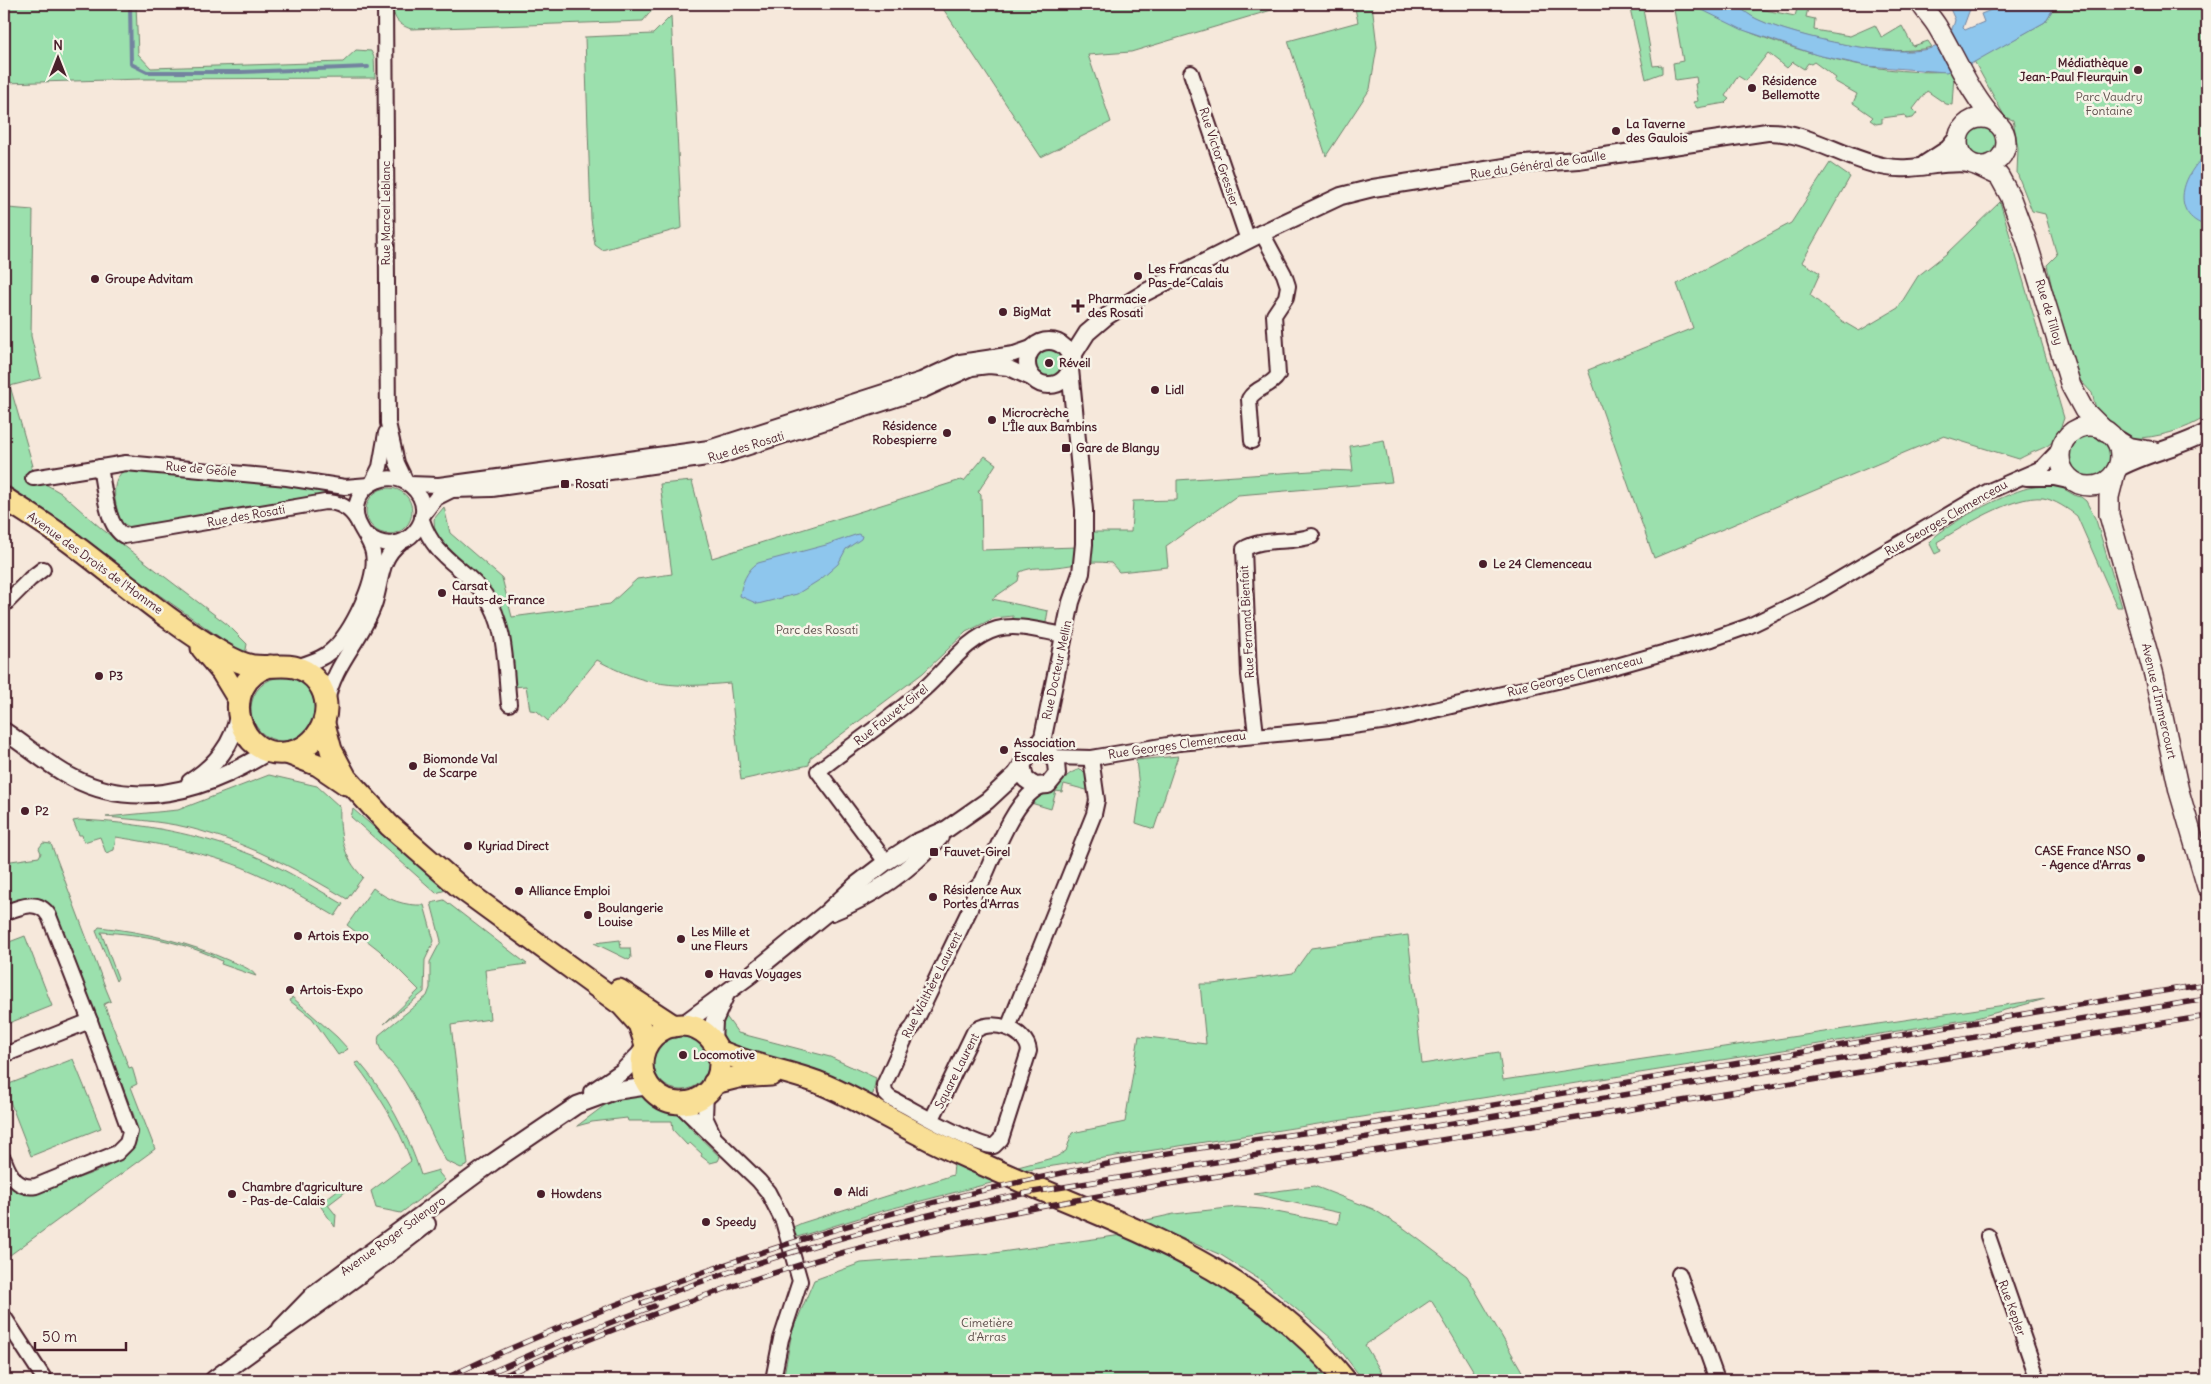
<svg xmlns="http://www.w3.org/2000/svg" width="2211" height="1384" font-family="Delius,sans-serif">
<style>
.green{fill:#9be0ad;stroke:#72806c}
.water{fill:#8ec6ed;stroke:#73839f}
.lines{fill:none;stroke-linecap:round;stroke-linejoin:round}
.stream{stroke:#73839f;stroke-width:4}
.minor-casing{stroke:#4a1f2b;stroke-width:18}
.tertiary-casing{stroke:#4a1f2b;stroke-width:20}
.secondary-casing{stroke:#4a1f2b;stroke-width:22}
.primary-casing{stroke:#4a1f2b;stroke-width:25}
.minor{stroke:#f7f3e8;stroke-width:14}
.tertiary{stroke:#f7f3e8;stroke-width:16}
.secondary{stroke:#f7f3e8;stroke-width:19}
.primary{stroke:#f9df96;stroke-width:21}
.rail-casing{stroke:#4a1f2b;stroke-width:5.5}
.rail{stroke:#f7f3e8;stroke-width:4;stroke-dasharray:11;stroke-linecap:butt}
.poi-dot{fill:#4a1f2b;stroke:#f7f3e8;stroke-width:2}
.labels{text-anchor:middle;stroke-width:5;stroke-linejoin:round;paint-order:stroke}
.poi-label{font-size:12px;font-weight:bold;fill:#4a1f2b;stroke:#f7f3e8;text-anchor:start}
.park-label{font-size:12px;fill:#5e4f4c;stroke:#f7f3e8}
.street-label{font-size:12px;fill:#4a1f2b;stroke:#f7f3e8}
</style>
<rect width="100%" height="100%" fill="#f6e8db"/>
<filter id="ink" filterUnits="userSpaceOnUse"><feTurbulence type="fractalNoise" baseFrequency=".02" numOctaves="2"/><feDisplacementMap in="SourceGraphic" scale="10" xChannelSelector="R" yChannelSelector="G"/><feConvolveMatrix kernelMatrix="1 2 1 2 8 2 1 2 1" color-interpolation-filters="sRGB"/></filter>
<g filter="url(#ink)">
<!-- green -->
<g class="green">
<polygon points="4,4 136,4 138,54 151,68 343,62 356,50 371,51 374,57 375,78 143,79 4,83"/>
<path d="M393,4h264l-14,17 -232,8c-14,-5 -18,-11 -18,-25z"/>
<polygon points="940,4 1283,4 1285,6 1131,52 1088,55 1111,122 1041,157"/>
<polygon points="1354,4 1372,4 1377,47 1370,89 1326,156 1288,41 1358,22"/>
<polygon points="1629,4 1672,4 1643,9 1653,66 1662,65 1662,73 1646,79"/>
<path d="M1673,4c30,0 54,19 81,30 62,23 131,42 198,37l2,4 -2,30 -6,-1 -19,-13 -14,18 4,4 -4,5 -7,1 -1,-4 -23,3v5l-6,1 -6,-4 3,-3 -20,-14 4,-9 -23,-13 2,-3 -22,-16 -3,2 -3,-1 -4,6 -11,-7 -6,6 -19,-15 -22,28 -8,-5 -13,20 4,3 -4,4 -28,5 -4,-6 5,-1 -3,-17 2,-1 -1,-6 -21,3 -2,-17 10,-2z"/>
<path d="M1730,4h31l-1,5 35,7 2,-7h5l1,-5h6l-3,13 9,2 -1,11 36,6 25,-11 7,13 20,-12 11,20 15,-5 4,6c-44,12 -130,-9 -172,-26 -10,-5 -20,-12 -30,-17z"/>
<path d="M2056,4h151v412c-23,15 -48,21 -76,23l-35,-30 -4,-16 -13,-14 -17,-45 -15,-69 10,-10 -12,-41 -13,-3 -15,-38 1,-25 -5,-28 -8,-3 -31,-56 71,-39z"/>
<polygon points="671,16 682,228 602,250 595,245 591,219 585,37 653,34"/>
<circle cx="1983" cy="143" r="16"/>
<polygon points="4,156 8,208 33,210 31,336 41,378 10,386 33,466 31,466 33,481 47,485 61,493 102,529 228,625 247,644 245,655 155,592 63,522 4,483"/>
<path d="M1830,163l20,14 -48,85 18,11 -10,22 32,26 17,10 39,-23 20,-32 28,-22 54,-52 64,216c-11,34 -18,26 -45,41l-75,-23 -290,122 -66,-188 105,-42 -16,-44 114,-61z"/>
<circle cx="1049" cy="363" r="15"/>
<circle cx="2090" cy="456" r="22"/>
<path d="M1384,440l8,42 -154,13 -72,51 2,21 -49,5 -8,-9c-25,-3 -33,2 -56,4 -13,2 -22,-1 -35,5l-2,9 -26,18 56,12 -3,17 -32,-7v-5l-19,2 -28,14 -43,41 -113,85 -1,7 -68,15 -11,-97c-54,5 -84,4 -133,-23l-49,61 -11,-10 -7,-1 -4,-24 -14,1 -5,-56 -4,-16 -9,-22 -59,-58 -1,-16 10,-12 6,26 52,45 10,39 98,-13 27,-25 35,-5 -12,-90 32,-3 20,77 249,-78 3,1 21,-25 11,8 -18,28 3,3 1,55 95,-3 17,-15h37l2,-31 44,-1v-20l149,-10 27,1 -3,-25z"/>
<path d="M125,469l219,21 -2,10 -57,1 -153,27 -12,-6c-4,-19 -12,-38 5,-53z"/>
<path d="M2059,486l17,10 5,1 5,4 10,19 26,87h-5l-40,-91c-9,-7 -22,-16 -34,-18 -31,-3 -80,29 -106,44l4,9 -6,3 -6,-12c17,-18 75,-48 99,-54 10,-2 21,-2 31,-2z"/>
<circle cx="389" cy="511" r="23"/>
<circle cx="283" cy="709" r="32"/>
<polygon points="1178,756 1154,829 1136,823 1140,796 1136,760"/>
<path d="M1081,769l7,7 2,15 -26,-7 -2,8 -6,-1 -5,18 -20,-6c7,-8 15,-10 23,-16 10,-7 14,-15 27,-18z"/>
<path d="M269,775l48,11 23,21c-1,27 3,51 23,70l-16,22c-47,-28 -93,-53 -146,-68 -30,-9 -63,-11 -95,-14l72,-7z"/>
<polygon points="353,809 446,890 436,893 351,817"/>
<path d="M79,820c53,2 110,12 160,30 37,13 71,35 104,54l-8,12c-34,-20 -69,-41 -107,-54 -37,-12 -74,-19 -112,-25l-2,13 -8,3 -6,-16 -16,5 -2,-7h-3l-6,-14z"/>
<path d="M43,843l8,1 55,145 5,12 -7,3 25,64 3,-1 5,17 -6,3 24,62 -145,106 -6,-13v-67l13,16c21,3 103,-23 114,-41 6,-9 3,-23 3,-34l-79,-206 -32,-10 -19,4v-42l35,-5 2,-4 -2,-5z"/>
<path d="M373,888c15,12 31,18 51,17l10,36 -9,19 -1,32 -40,32 35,-34 -40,-40 -32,-25z"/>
<path d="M444,900l83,64 -42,6 5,49 -39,6 17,140 -7,3 -15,-7c-17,-29 -28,-62 -48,-90 -8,-11 -23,-21 -19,-36l48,-39 3,-8v-26l11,-21 -10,-38z"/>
<path d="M99,927c46,5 88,15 131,34 8,3 22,8 26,15l-35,-12 1,-3c-36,-19 -81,-27 -121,-29l17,46 -2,3 -20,-50z"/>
<polygon points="1408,935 1422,1064 1499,1052 1503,1080 2045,999 1976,1018 1753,1055 1022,1171 1014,1168 1056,1157 1066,1151 1072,1133 1125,1122 1139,1036 1206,1044 1200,984 1213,984 1293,973 1311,948"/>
<polygon points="25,936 52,1006 4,1025 4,944"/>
<polygon points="620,940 621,948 630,948 631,958 629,960 594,943"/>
<polygon points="292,997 337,1037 348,1049 338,1055 312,1018 290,1001"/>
<polygon points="725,1015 738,1033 830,1057 876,1078 873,1094 865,1097 731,1050 720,1030"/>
<circle cx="681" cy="1062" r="28"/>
<polygon points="73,1059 101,1128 31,1156 4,1086"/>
<path d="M359,1062c28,32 49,72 62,113l18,-5v3l6,7 -44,33 -25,-5 -5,-17 40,-30c-13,-36 -33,-68 -56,-98z"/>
<polygon points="641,1091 661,1107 680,1111 689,1127 720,1157 718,1161 710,1163 701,1156 702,1154 690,1143 687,1145 673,1130 672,1121 628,1121 627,1118 592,1122 577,1126 617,1096"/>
<polygon points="959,1161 999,1181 882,1211 794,1238 793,1227 802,1223 953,1175 954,1164"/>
<polygon points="343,1186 348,1186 349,1189 328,1205 336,1215 335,1227 319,1204"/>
<polygon points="1314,1186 1373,1209 1405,1229 1467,1276 1527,1380 1479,1380 1431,1300 1365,1345 1386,1380 1363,1380 1331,1338 1265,1283 1221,1255 1142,1221 1174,1214 1237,1207 1261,1209 1338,1224 1340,1213 1254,1194"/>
<path d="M1122,1235c19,8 39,14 57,23 58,28 112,71 150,122h-354l-7,-4 -7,4h-178l9,-48 22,-52 47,-17 133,-10z"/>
</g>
<!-- water -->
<g class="water">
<path d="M1690,4c13,0 27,-2 39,0 10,1 20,12 30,16 34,16 141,41 176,27 9,-4 18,-17 20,-27l-7,-16h32l-10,5 -7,19 2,2 19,-8 -3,-8 15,-6 -2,-4h62l-11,18 -76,43 -23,7 -79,-6 -50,-11 -74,-25z"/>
<path d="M2207,154v32l-6,7 6,9v24c-39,-12 -24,-53 0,-72z"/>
<path d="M858,534l4,2 -1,3 -15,10 -8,15 -17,15 -24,15 -39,10 -18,-8c1,-11 7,-27 18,-33l68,-18z"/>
</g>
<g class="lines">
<!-- stream -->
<polyline class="stream" points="130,4 131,64 147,72 241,72 368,67"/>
<defs>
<g id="minor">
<polyline points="385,4 388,423 397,463 406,482"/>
<polyline points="1191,73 1248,240"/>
<path d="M1252,441l-3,-42c7,-12 22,-12 29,-24l-4,-60 12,-18 2,-11 -4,-12 -22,-41"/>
<path d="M100,467c4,19 6,59 24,69l201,-34c14,0 25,6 32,18"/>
<polyline points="33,478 126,463 287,478 345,487 369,485"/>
<polyline points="2026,478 2054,478 2077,483"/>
<polyline points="372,483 380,467 386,433"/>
<polyline points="409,484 439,485 709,448 921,380 960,362 1014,354 1034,347"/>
<polyline points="422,516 436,498 452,490 492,489 721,456 924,390 972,368 989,366 1009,368 1037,381"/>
<path d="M422,520c13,40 41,45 63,75 22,29 20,75 24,109"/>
<polyline points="4,605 30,579 43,569"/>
<path d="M296,667c12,-4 25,-7 35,-16 20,-18 47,-71 42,-98 -3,-17 -19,-27 -17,-45 3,-26 35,-39 55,-22 33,28 -8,78 -44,49"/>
<path d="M327,702c6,-37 35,-62 47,-97 8,-23 5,-46 26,-62"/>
<path d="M1256,734l-7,-59 -5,-126c19,-12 47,-5 68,-13"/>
<polyline points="1053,757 1091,758 1179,743 1331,729 1388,721 1599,671 1712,639 1749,626 1811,596 1987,492 2042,468 2063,446"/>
<path d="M886,862l-68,-91c35,-27 73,-52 106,-82 23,-20 42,-51 73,-60 21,-6 47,3 68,6"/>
<path d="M4,913c15,-6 34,-15 45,3l41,105 40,111 -3,11 -10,10 -81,33c-19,3 -26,-10 -32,-26"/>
<polyline points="1008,1028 1094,814 1097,800 1091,758"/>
<polyline points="4,1055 90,1021"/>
<polyline points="706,1093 705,1117 713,1134"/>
<polyline points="677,1102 759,1181 768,1192 783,1221 800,1281 781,1339 773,1380"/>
<path d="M932,1119l42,-87c15,-15 53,-3 55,19l-28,88 -7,7c-17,2 -85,-39 -104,-48l-5,-5 -1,-8 23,-51 6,-7 57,-118 6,-21 6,-6c12,-26 32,-83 58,-95"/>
<polyline points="1988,1236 2038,1380"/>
<polyline points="1679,1274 1717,1380"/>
<polyline points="4,1317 45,1380"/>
</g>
<g id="tertiary">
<polyline points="1925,164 1948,149 1959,136"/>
<circle cx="1049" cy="363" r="22"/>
<path d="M1071,365l4,-13 12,-19 20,-17 39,-24 116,-59 79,-37 32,-8 151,-24 54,-4 189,-28c41,-1 78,28 120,35 28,5 55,-7 83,-3"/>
<polyline points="2111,435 2129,446 2157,451"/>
<path d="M2117,469c28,-16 61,-21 90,-37"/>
<path d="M4,731c23,15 45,35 69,47 66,34 137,10 196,-27"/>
<polyline points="1031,753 1043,737 1071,602 1081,573 1084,544 1084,510 1070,369"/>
<path d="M190,782c24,-15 45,-39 48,-68"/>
<path d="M832,912c43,-17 77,-41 108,-75"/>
<polyline points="682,1025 749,976 825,914 856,885 886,862 915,843 947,829 987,801 1016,774 1029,755 1039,751 1051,755 1056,763 1057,774 1048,785 1035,786 1025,779 1022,764"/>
<polyline points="713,1042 714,1021 726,994"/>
<polyline points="592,1092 623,1071 644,1050"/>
<polyline points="281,1328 315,1293 493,1162 577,1105 615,1091 649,1086"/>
<path d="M213,1380c71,-53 145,-101 214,-156"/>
</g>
<g id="secondary">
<path d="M1921,4c5,8 11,14 16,22 19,32 33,68 59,96"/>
<circle cx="1982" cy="142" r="24"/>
<polyline points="1978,166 1999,176 2010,196 2026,239 2071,386 2084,410 2105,431"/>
<circle cx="2090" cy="456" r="30"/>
<polyline points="2115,473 2109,497 2109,515 2154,675 2179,791 2207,887"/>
</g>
<g id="primary">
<path d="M4,498c22,14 45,28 66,44 50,37 98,80 152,111 10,6 20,11 31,13 23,3 42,-7 61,12 24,24 10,67 -23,74 -54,12 -75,-70 -21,-86"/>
<polyline points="202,648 222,672 239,700"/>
<polyline points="324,724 331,750 346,778 389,825 461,888 622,1005 639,1024 646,1045"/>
<polyline points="287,753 318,765 346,784"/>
<polyline points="619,990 674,1026"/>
<circle cx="681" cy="1064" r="39"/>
<path d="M717,1050c32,15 67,20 100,32 27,10 52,26 78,39 25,14 51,27 78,39 137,63 272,97 372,220"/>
<polyline points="714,1083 738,1077 771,1075"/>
</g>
</defs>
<!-- minor casing -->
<use href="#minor" class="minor-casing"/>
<!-- tertiary casing -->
<use href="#tertiary" class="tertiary-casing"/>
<!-- secondary casing -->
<use href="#secondary" class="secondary-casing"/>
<!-- primary casing -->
<use href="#primary" class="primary-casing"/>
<!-- minor -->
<use href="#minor" class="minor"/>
<!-- tertiary -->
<use href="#tertiary" class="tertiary"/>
<!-- secondary -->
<use href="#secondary" class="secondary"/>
<!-- primary -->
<use href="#primary" class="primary"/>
<defs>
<g id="rail">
<path d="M642,1303c125,-47 254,-83 385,-110l1180,-194"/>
<path d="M442,1380c214,-102 443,-175 676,-218 116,-22 234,-34 351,-53 247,-41 492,-86 738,-125"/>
<polyline points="474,1380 557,1343 654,1306"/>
<path d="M494,1380c114,-51 231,-95 351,-128 99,-27 199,-47 299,-64l1063,-172"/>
</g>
</defs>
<!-- rail casing -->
<use href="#rail" class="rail-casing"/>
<!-- rail -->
<use href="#rail" class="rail"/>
</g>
</g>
<!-- markers -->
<g class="poi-dot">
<circle cx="2138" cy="70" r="5"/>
<circle cx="1752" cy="88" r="5"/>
<circle cx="1616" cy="131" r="5"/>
<circle cx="1138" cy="276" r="5"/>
<circle cx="95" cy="279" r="5"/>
<path d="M1075.5 298.5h5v5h5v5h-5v5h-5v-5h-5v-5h5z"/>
<circle cx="1003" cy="312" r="5"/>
<circle cx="1049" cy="363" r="5"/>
<circle cx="1155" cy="390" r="5"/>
<circle cx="992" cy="420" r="5"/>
<circle cx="947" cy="433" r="5"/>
<rect x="1061" y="443" width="10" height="10" rx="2.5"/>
<rect x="560" y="479" width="10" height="10" rx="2.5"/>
<circle cx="1483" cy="564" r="5"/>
<circle cx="442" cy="593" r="5"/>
<circle cx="99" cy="676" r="5"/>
<circle cx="1004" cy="750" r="5"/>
<circle cx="413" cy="766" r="5"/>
<circle cx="25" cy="811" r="5"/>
<circle cx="468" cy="846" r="5"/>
<rect x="929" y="847" width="10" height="10" rx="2.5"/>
<circle cx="2141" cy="858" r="5"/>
<circle cx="519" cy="891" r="5"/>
<circle cx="933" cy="897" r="5"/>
<circle cx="588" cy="915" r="5"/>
<circle cx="298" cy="936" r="5"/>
<circle cx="681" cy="939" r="5"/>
<circle cx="709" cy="974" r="5"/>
<circle cx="290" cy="990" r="5"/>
<circle cx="683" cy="1055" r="5"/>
<circle cx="838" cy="1192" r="5"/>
<circle cx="232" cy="1194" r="5"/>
<circle cx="541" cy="1194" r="5"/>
<circle cx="706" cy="1222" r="5"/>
</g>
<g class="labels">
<!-- poi labels -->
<g class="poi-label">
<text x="2128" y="67" text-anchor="end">Médiathèque<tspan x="2128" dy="14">Jean-Paul Fleurquin</tspan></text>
<text x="1762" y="85">Résidence<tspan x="1762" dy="14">Bellemotte</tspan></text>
<text x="1626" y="128">La Taverne<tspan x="1626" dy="14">des Gaulois</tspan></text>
<text x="1148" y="273">Les Francas du<tspan x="1148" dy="14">Pas-de-Calais</tspan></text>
<text x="105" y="283">Groupe Advitam</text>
<text x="1088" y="303">Pharmacie<tspan x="1088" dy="14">des Rosati</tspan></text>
<text x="1013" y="316">BigMat</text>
<text x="1059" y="367">Réveil</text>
<text x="1165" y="394">Lidl</text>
<text x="1002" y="417">Microcrèche<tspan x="1002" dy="14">L’Île aux Bambins</tspan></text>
<text x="937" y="430" text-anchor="end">Résidence<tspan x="937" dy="14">Robespierre</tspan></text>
<text x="1076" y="452">Gare de Blangy</text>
<text x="575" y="488">Rosati</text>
<text x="1493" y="568">Le 24 Clemenceau</text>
<text x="452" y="590">Carsat<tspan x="452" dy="14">Hauts-de-France</tspan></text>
<text x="109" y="680">P3</text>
<text x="1014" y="747">Association<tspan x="1014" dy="14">Escales</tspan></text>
<text x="423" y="763">Biomonde Val<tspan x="423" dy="14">de Scarpe</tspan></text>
<text x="35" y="815">P2</text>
<text x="478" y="850">Kyriad Direct</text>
<text x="2131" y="855" text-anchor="end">CASE France NSO<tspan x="2131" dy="14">- Agence d'Arras</tspan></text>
<text x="944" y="856">Fauvet-Girel</text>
<text x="943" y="894">Résidence Aux<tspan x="943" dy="14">Portes d'Arras</tspan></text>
<text x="529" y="895">Alliance Emploi</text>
<text x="598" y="912">Boulangerie<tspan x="598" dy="14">Louise</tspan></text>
<text x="691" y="936">Les Mille et<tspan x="691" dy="14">une Fleurs</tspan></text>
<text x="308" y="940">Artois Expo</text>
<text x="719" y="978">Havas Voyages</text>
<text x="300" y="994">Artois-Expo</text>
<text x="693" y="1059">Locomotive</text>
<text x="242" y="1191">Chambre d'agriculture<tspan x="242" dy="14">- Pas-de-Calais</tspan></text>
<text x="848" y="1196">Aldi</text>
<text x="551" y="1198">Howdens</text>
<text x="716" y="1226">Speedy</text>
</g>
<!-- park labels -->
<g class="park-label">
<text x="2109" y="101">Parc Vaudry<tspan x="2109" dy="14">Fontaine</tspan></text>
<text x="817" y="634">Parc des Rosati</text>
<text x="987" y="1327">Cimetière<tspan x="987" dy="14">d'Arras</tspan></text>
</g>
<!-- street labels -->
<g class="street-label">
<text transform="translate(1219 157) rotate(72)" y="4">Rue Victor Gressier</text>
<text transform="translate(1538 165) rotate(-8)" y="4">Rue du Général de Gaulle</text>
<text transform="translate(386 213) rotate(-90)" y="4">Rue Marcel Leblanc</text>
<text transform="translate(2049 312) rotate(73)" y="4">Rue de Tilloy</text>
<text transform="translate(746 447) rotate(-17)" y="4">Rue des Rosati</text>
<text transform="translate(201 469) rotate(5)" y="4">Rue de Geôle</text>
<text transform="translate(246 516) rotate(-10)" y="4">Rue des Rosati</text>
<text transform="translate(1946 518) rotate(-30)" y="4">Rue Georges Clemenceau</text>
<text transform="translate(95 563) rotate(36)" y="4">Avenue des Droits de l'Homme</text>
<text transform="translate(1247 622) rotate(-93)" y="4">Rue Fernand Bienfait</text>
<text transform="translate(1057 670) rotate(-78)" y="4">Rue Docteur Mellin</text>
<text transform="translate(1575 676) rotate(-14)" y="4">Rue Georges Clemenceau</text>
<text transform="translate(2159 701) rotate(77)" y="4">Avenue d'Immercourt</text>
<text transform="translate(891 715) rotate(-38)" y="4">Rue Fauvet-Girel</text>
<text transform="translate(1177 745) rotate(-8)" y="4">Rue Georges Clemenceau</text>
<text transform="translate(932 985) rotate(-63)" y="4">Rue Walthère Laurent</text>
<text transform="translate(957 1071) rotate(-63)" y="4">Square Laurent</text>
<text transform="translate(393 1236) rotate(-36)" y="4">Avenue Roger Salengro</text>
<text transform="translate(2012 1308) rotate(70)" y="4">Rue Kepler</text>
</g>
</g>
<!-- margin -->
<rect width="2211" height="1384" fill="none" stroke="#f7f3e8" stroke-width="20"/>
<rect x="10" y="10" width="2191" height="1364" fill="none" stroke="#4a1f2b" stroke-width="2" filter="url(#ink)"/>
<!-- north arrow -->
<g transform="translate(58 58)" stroke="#f7f3e8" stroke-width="4" paint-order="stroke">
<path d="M0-4L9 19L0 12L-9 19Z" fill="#4a1f2b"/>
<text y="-8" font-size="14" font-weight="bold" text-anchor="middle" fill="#4a1f2b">N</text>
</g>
<!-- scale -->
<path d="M35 1342v8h91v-8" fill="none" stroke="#4a1f2b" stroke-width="2.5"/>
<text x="42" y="1342" font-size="15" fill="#4a1f2b" stroke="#f7f3e8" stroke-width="4" paint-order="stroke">50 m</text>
</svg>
